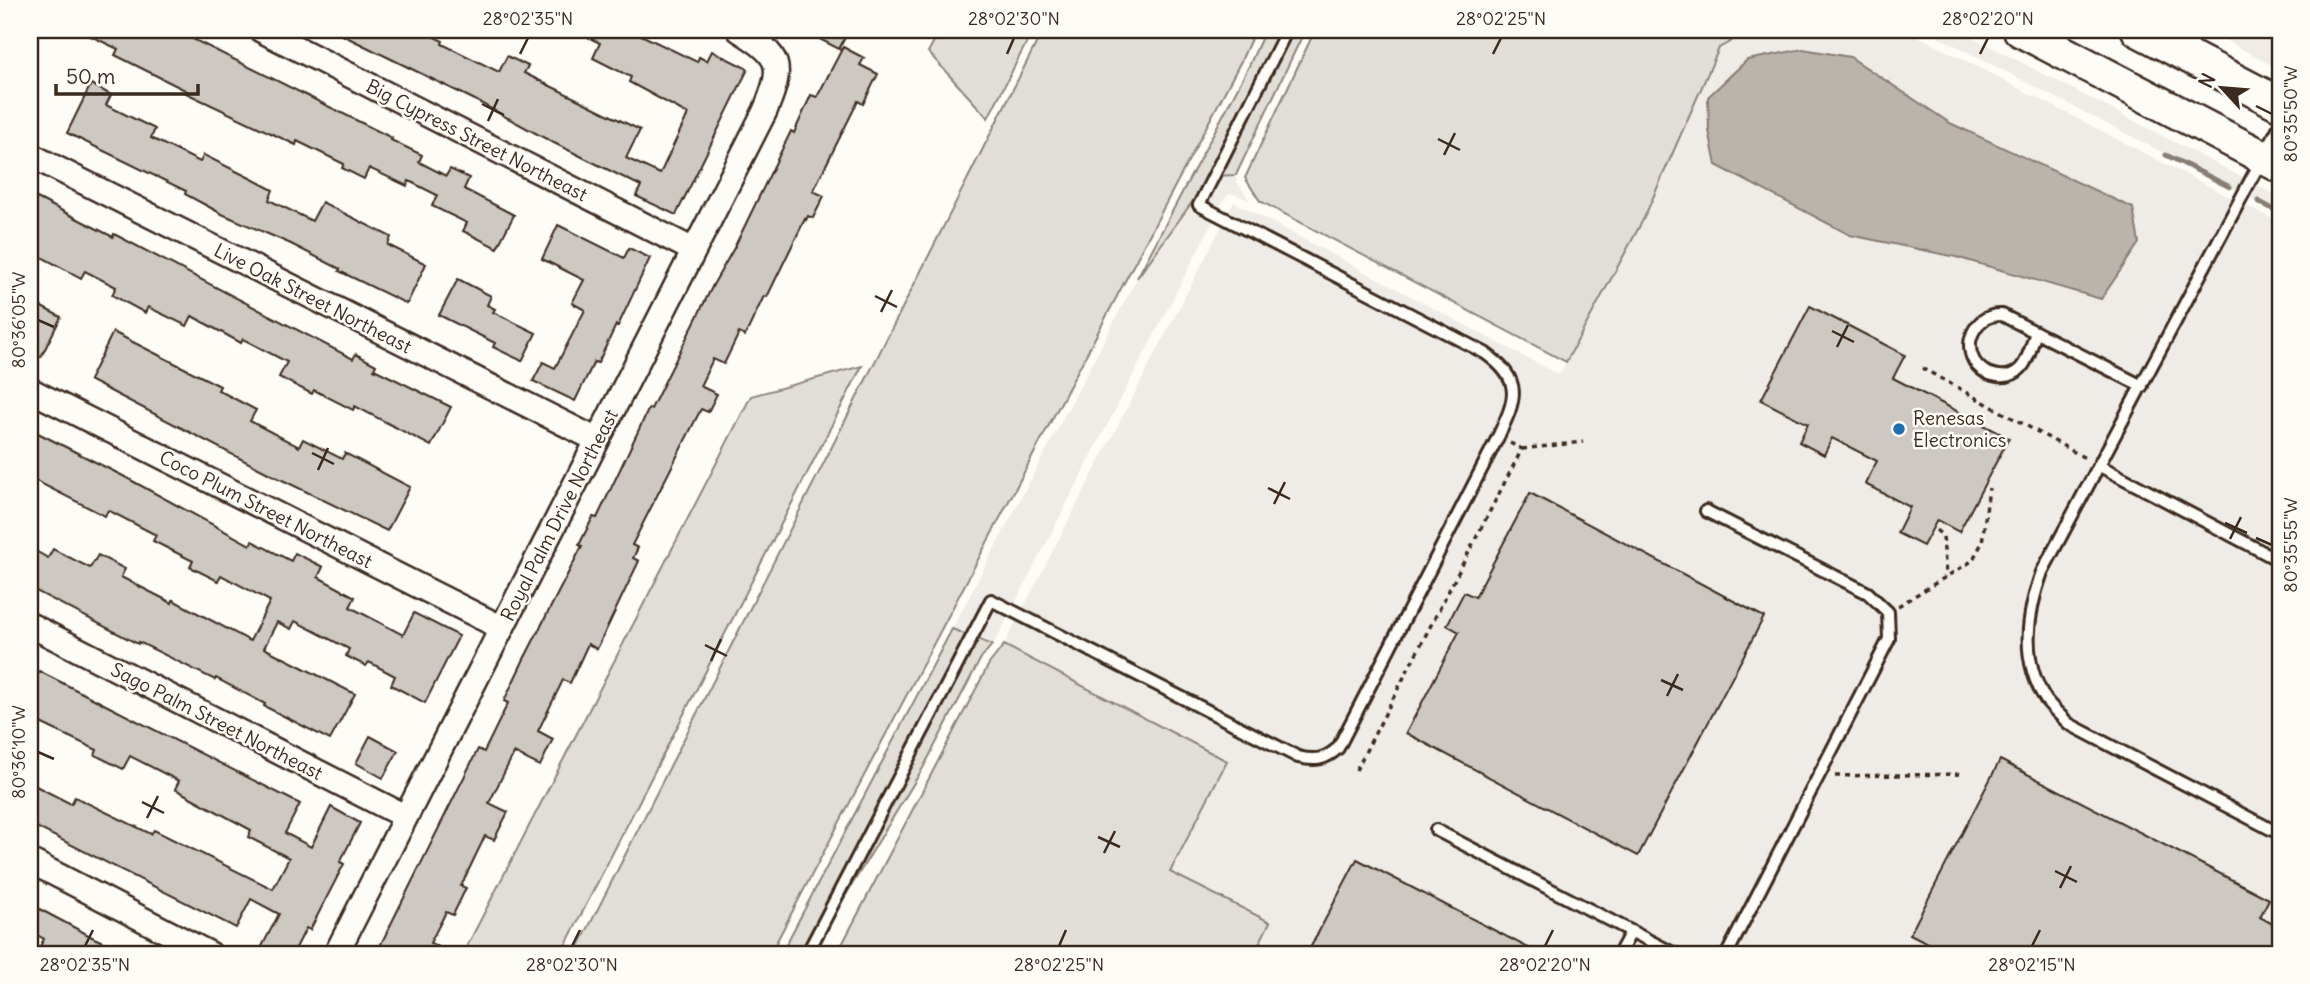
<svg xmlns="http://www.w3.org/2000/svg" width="2310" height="984" font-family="Delius,sans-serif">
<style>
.built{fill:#efece7}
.green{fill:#e1ded7;stroke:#8e847a;stroke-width:2}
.water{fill:#bbb4ad;stroke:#887d74;stroke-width:2}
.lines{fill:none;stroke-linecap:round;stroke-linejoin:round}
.stream{stroke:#887d74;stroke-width:5}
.building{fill:#cdc8c2;stroke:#3b2a1e;stroke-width:2}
.service-casing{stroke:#3b2a1e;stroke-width:16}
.minor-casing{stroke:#3b2a1e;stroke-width:28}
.secondary-casing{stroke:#3b2a1e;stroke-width:37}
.path{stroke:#3b2a1e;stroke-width:3.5;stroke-dasharray:5 5;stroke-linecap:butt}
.service{stroke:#fdfcf7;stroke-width:10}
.minor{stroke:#fdfcf7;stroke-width:23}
.secondary{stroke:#fdfcf7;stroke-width:32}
.ticks{fill:none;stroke:#3b2a1e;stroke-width:2.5}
.poi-dot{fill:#1f6fb2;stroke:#fdfcf7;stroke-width:2.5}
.labels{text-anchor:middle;stroke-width:5;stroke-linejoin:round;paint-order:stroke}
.street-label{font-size:19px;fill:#3b2a1e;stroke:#fdfcf7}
.poi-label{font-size:19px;fill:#3b2a1e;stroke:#fdfcf7;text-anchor:start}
.neatline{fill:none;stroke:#3b2a1e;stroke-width:2.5}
.ticks-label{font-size:18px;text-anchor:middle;fill:#3b2a1e}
</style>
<rect width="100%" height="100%" fill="#fdfcf7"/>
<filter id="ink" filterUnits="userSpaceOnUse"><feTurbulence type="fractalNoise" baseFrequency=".0143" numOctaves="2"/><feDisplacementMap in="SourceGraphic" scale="14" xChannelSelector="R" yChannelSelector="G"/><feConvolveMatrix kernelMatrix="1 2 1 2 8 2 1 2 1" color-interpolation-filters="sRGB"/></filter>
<g filter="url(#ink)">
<!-- built -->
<g class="built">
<polygon points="1751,30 1906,30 2280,223 2280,954 1254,954 1270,922 1170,873 1004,645 1234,202 1559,375 1644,218 1719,48"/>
<polygon points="1925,30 1959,30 2280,197 2280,213"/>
<polygon points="2207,30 2280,30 2280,70"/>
<polygon points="1211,175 1236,175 1237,182 1250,201 1235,194 1229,194 1225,198 996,640 992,645 952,629 1137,278"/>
</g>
<!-- green -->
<g class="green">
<polygon points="940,30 1033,30 988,118 928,52"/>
<polygon points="1043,30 1255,30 1241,61 770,954 575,954"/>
<polygon points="1265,30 1305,30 1236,175 1211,176 1137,278 1249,66"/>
<polygon points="1315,30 1751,30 1719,48 1644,218 1566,362 1260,201 1245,178"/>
<polygon points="862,366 561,954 463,954 751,396"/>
<polygon points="952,629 992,645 981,658 923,768 810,954 781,954"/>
<polygon points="1004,645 1227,761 1170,872 1270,922 1254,954 837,954 989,664"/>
</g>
<!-- water -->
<polygon class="water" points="1803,49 1850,57 1950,123 2133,208 2139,243 2101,299 1956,257 1850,235 1716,165 1709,131 1708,97 1747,60"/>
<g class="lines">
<!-- stream -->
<g class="stream">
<polyline points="2166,155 2230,187"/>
<polyline points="2258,201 2280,213"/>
</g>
</g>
<!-- building -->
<g class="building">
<polygon points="78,30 175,30 392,138 391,140 422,155 419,162 446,176 450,169 469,178 464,189 514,215 497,248 463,231 467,223 432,206 437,195 409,181 407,186 369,168 364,179 342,168 344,164 297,141 296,145 186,93 187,91 115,55 118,49"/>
<polygon points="332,30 420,30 443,41 442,44 499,72 507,56 528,66 524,73 640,130 626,158 660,174 688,114 629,82 631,77 593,58 600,43 573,30 643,30 641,35 697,62 699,57 707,61 712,51 748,69 676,215 636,196 641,186 550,141 473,99"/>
<polygon points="802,30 849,30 839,49"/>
<polygon points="843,47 864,58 860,65 878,74 863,104 858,101 813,191 824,196 813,218 808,216 806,220 805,219 767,297 764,296 745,336 739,333 724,364 713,359 700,386 717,394 708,412 701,409 632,545 638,548 633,558 639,561 597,649 588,644 570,683 563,680 538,731 553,739 540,766 514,753 489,803 508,812 494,840 485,836 461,886 466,888 453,915 446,912 430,943 452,954 376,954 478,749 484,752 508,703 504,701 523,661 582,546 579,545 593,517 597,518 649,408 651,409 713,285 734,248 791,131 794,133 811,95 817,97"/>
<polygon points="91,84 111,95 106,105 155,129 151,138 200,162 204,155 252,179 273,190 269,200 312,221 322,202 391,237 388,245 426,264 407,304 339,271 340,269 291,244 222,214 185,194 186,191 67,133"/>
<polygon points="37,198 113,237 114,234 353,359 356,354 376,365 374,369 451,407 431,446 355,406 353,410 314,390 312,394 279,377 287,362 243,339 241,343 192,316 187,326 148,307 145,313 112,295 116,287 85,271 81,278 30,251 30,211"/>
<polygon points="558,225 624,258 629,248 650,258 618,326 616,325 598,363 594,362 575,401 533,381 543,362 555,368 585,310 572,303 584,280 542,259"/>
<polygon points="458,279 491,296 487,305 495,309 493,312 536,333 522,361 493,347 495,343 439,315"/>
<polygon points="30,301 61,317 41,357 30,352"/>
<polygon points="1810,306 1905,355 1893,378 2009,438 1959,532 1937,520 1923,546 1897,533 1910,507 1865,484 1877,461 1832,438 1824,455 1799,442 1808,424 1761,400"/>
<polygon points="113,332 220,386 218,390 256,410 250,421 299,447 303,439 342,459 345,453 410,487 387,531 272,475 89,380"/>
<polygon points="30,429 125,477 250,545 252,541 291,561 295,553 323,567 318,577 355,597 350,607 403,635 414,613 459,636 425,703 391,685 395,676 369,662 366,666 346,656 349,649 295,621 291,629 277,622 264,648 355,694 330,740 264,706 265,704 216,678 215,680 139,642 138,644 30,588 30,548 48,558 53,549 90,568 98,555 125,569 121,577 172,603 173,600 250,641 270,601 221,575 218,581 190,567 193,561 153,541 156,535 108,510 105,516 30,478"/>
<polygon points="1530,493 1764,617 1638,856 1406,733 1459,632 1447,625 1464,592 1475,597"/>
<polygon points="39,671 300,804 285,833 311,847 331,807 360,823 340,862 344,864 310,930 306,928 293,954 258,954 279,914 251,899 236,928 30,824 30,783 71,804 75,797 151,834 154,830 273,889 289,858 248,837 251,830 175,789 179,781 130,756 123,769 95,755 97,750 30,718 30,690"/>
<polygon points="370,736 398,751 383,778 356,763"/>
<polygon points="2000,760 2269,899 2260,917 2280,928 2280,954 1949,954 1910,934"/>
<polygon points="1357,859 1540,954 1307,954"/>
<polygon points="30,904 94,938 130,954 36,954 44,939 30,931"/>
</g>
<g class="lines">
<defs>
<g id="service">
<path d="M2280,125l-238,447c-15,42 -22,88 4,128 6,8 15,16 23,24l211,110"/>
<path d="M2036,332c-4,11 -7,27 -15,36 -13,14 -37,9 -47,-7 -12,-22 5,-48 28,-46l140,71"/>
<polyline points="2100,466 2280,561"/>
<polyline points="1706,511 1868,593 1888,612 1889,639 1727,954"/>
<polyline points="1436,830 1675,954"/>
<path d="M807,954l184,-354 307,157c17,4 27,3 40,-9l160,-311c18,-38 26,-56 -13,-84l-286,-148 88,-175"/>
<polyline points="1619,954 1631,932"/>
</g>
<g id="minor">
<polyline points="261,30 693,250"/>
<polyline points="30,155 597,440"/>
<polyline points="30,390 502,628"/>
<polyline points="30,625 404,816"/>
<polyline points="30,861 210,954"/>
<path d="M336,954l429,-843c19,-46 17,-54 -26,-81"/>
</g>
<g id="secondary">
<polyline points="2020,30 2280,166"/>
<polyline points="2138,30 2280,104"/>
</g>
</defs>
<!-- service casing -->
<use href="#service" class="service-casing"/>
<!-- minor casing -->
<use href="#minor" class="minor-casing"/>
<!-- secondary casing -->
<use href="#secondary" class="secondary-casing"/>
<!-- path -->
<g class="path">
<polyline points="1922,368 2085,458"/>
<polyline points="1522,449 1583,442"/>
<polyline points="1936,530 1943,536 1946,577"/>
<polyline points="1898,606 1972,561 1982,543 1989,488"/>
<polyline points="1356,770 1522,449 1510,443"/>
<polyline points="1835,776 1965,774"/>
</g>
<!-- service -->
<use href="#service" class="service"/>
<!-- minor -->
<use href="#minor" class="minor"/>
<!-- secondary -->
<use href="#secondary" class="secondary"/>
</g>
</g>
<!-- ticks -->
<path class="ticks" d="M520,54l8,-16M1007,54l7,-16M1493,54l8,-16M1980,54l8,-16M482,104l22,11M2256,106l16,8M488,121l10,-22M1438,139l22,11M1444,155l11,-22M875,296l22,11M881,312l11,-22M38,320l16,7M1832,331l22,11M1837,347l11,-22M312,453l22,11M318,470l10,-22M1268,488l22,11M1274,504l11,-22M2225,523l22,10M2256,538l16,7M2230,539l11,-22M705,645l22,11M711,661l10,-22M1661,680l22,10M1667,696l11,-22M38,752l16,7M142,802l22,11M147,818l11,-22M1098,837l22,10M1104,853l11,-22M2055,871l22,11M2060,888l11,-22M85,946l8,-16M572,946l8,-16M1059,946l7,-16M1545,946l8,-16M2032,946l8,-16"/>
<!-- markers -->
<circle class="poi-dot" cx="1899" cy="429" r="7"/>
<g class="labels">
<!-- street labels -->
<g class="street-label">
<text transform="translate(477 140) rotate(27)" y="7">Big Cypress Street Northeast</text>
<text transform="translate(313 298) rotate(27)" y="7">Live Oak Street Northeast</text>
<text transform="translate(266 509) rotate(27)" y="7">Coco Plum Street Northeast</text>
<text transform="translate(559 515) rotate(-63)" y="7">Royal Palm Drive Northeast</text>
<text transform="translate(217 721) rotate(27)" y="7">Sago Palm Street Northeast</text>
</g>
<!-- poi labels -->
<g class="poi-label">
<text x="1913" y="425">Renesas<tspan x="1913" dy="22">Electronics</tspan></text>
</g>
</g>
<!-- margin -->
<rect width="2310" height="984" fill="none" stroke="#fdfcf7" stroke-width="77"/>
<!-- north arrow -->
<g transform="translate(2222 88) rotate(296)" stroke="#fdfcf7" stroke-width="5" paint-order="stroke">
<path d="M0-5L12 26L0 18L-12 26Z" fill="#3b2a1e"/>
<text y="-10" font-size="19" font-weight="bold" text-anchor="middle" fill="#3b2a1e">N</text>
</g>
<!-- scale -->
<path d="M56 84v10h142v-10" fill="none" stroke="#3b2a1e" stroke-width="3.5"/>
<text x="66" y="84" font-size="21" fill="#3b2a1e" stroke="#fdfcf7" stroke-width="5" paint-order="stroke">50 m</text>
<rect x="38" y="38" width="2234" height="908" class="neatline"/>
<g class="ticks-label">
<text x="528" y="25">28°02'35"N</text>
<text x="1014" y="25">28°02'30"N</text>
<text x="1501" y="25">28°02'25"N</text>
<text x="1988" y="25">28°02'20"N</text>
<text transform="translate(2291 114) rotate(-90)" y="6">80°35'50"W</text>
<text transform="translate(19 320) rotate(-90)" y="6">80°36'05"W</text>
<text transform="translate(2291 545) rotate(-90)" y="6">80°35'55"W</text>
<text transform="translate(19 752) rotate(-90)" y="6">80°36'10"W</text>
<text x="85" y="971">28°02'35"N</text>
<text x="572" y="971">28°02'30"N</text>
<text x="1059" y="971">28°02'25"N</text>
<text x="1545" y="971">28°02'20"N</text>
<text x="2032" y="971">28°02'15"N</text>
</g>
</svg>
